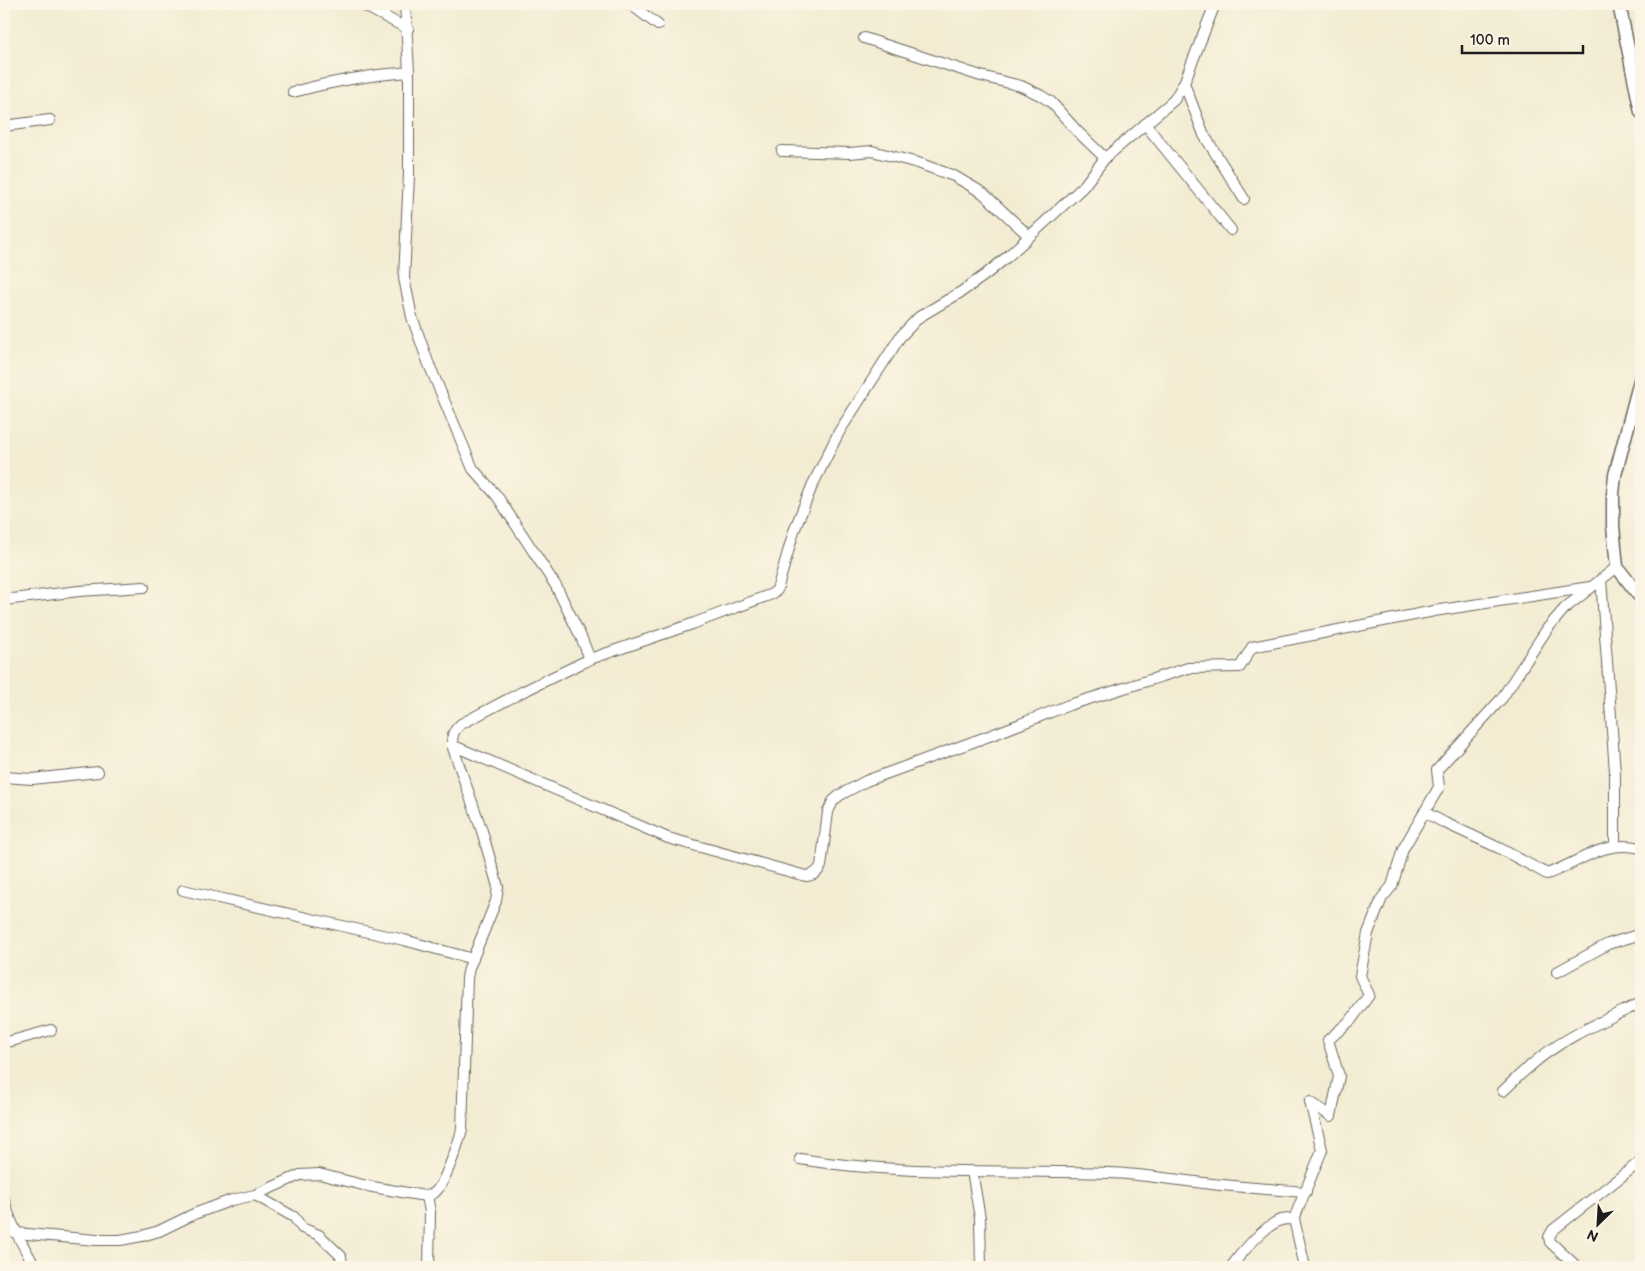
<svg xmlns="http://www.w3.org/2000/svg" width="1645" height="1271" font-family="'Balsamiq Sans',sans-serif">
<style>
.lines{fill:none;stroke-linecap:round;stroke-linejoin:round}
.minor-casing{stroke:#67655c;stroke-width:12}
.major-casing{stroke:#67655c;stroke-width:15}
.minor{stroke:#fff;stroke-width:10}
.major{stroke:#fff;stroke-width:12}
</style>
<rect width="100%" height="100%" fill="#fcf5e5"/>
<filter id="ink" filterUnits="userSpaceOnUse"><feTurbulence type="fractalNoise" baseFrequency=".02" numOctaves="2"/><feDisplacementMap in="SourceGraphic" scale="10" xChannelSelector="R" yChannelSelector="G"/><feConvolveMatrix kernelMatrix="1 2 1 2 8 2 1 2 1" color-interpolation-filters="sRGB"/></filter>
<filter id="wash" filterUnits="userSpaceOnUse"><feTurbulence type="fractalNoise" baseFrequency=".0096" numOctaves="4" result="noise"/><feDisplacementMap in="SourceGraphic" scale="20" xChannelSelector="R" yChannelSelector="G"/><feGaussianBlur stdDeviation="1.12" result="paint"/><feColorMatrix in="noise" values="0 0 0 0 0 0 0 0 0 0 0 0 0 0 0 0 0 1.4 0 .05"/><feComposite in="paint" operator="in"/></filter>
<g filter="url(#wash)">
<rect width="100%" height="100%" fill="#f3ecd3"/>
</g>
<g filter="url(#ink)">
<g class="lines">
<defs>
<g id="minor">
<polyline points="361,4 408,29"/>
<polyline points="405,4 409,72 409,175 404,278 412,317 428,362 473,469 497,496 556,586 581,637 590,659"/>
<polyline points="630,4 658,25"/>
<polyline points="864,38 981,76 1021,86 1040,95 1051,102 1077,131 1105,158"/>
<polyline points="1184,83 1204,135 1244,199"/>
<path d="M293,92c40,-11 74,-17 116,-20"/>
<polyline points="1145,124 1231,230"/>
<polyline points="4,126 50,120"/>
<polyline points="782,151 850,153 872,151 918,163 954,176 983,193 1029,236"/>
<polyline points="1601,579 1615,772 1615,845"/>
<polyline points="4,600 79,591 144,587"/>
<path d="M452,745l216,93 138,38c8,-1 11,-3 15,-10l7,-54 5,-11 7,-6 26,-14 131,-48 72,-28 65,-20 54,-17 52,-1 12,-20 182,-36 156,-24"/>
<polyline points="4,777 32,779 98,772"/>
<path d="M1424,812l21,11 54,25 48,26c34,-12 56,-35 94,-26"/>
<polyline points="183,890 404,940 473,959"/>
<polyline points="1557,972 1608,944 1641,934"/>
<polyline points="4,1043 51,1030"/>
<path d="M1503,1091c9,-8 17,-17 26,-24 32,-29 74,-46 112,-64"/>
<path d="M800,1159c102,17 206,10 310,14 29,1 58,6 86,9 37,5 73,7 110,10"/>
<polyline points="972,1171 980,1218 981,1267"/>
<polyline points="255,1195 294,1217 302,1228 319,1235 341,1256 342,1267"/>
<polyline points="427,1196 430,1212 429,1267"/>
<path d="M4,1199c6,25 19,46 31,68"/>
<path d="M4,1228l12,5 80,7h24l22,-4 17,-5 35,-17 38,-14 23,-5 45,-20 19,-1 48,12 52,9c4,1 11,1 15,-2 10,-7 25,-51 28,-64l5,-151 2,-10 27,-67 2,-14 -16,-56 -30,-86c0,-10 1,-14 9,-21l61,-32 68,-33 102,-35 80,-30 5,-4 17,-59 18,-45 27,-54 61,-95 19,-20 42,-25 24,-17 22,-18 76,-70 22,-29 69,-58 10,-17 31,-79"/>
<path d="M1231,1267c10,-14 34,-42 50,-47 4,-1 9,-1 13,-1"/>
<polyline points="1305,1267 1294,1219 1322,1150 1310,1102 1331,1116 1339,1076 1328,1040 1351,1020 1369,995 1360,976 1368,933 1382,898 1392,886 1403,849 1439,787 1437,770 1502,698 1547,629 1565,608 1617,567"/>
<polyline points="1577,1267 1550,1242 1549,1237 1553,1230 1641,1161"/>
</g>
<g id="major">
<polyline points="1619,4 1641,112"/>
<polyline points="1641,377 1615,475 1613,494 1613,526 1617,567 1641,598"/>
</g>
</defs>
<!-- minor casing -->
<use href="#minor" class="minor-casing"/>
<!-- major casing -->
<use href="#major" class="major-casing"/>
<!-- minor -->
<use href="#minor" class="minor"/>
<!-- major -->
<use href="#major" class="major"/>
</g>
</g>
<!-- margin -->
<rect width="1645" height="1271" fill="none" stroke="#fcf5e5" stroke-width="20"/>
<!-- north arrow -->
<g transform="translate(1598 1224) rotate(205)" stroke="#fcf5e5" stroke-width="4" paint-order="stroke">
<path d="M0-4L9 19L0 12L-9 19Z" fill="#1c1c1c"/>
<text y="-8" font-size="14" font-weight="bold" text-anchor="middle" fill="#1c1c1c">N</text>
</g>
<!-- scale -->
<path d="M1462 45v8h121v-8" fill="none" stroke="#1c1c1c" stroke-width="2.5"/>
<text x="1470" y="45" font-size="15" fill="#1c1c1c" stroke="#fcf5e5" stroke-width="4" paint-order="stroke">100 m</text>
</svg>
